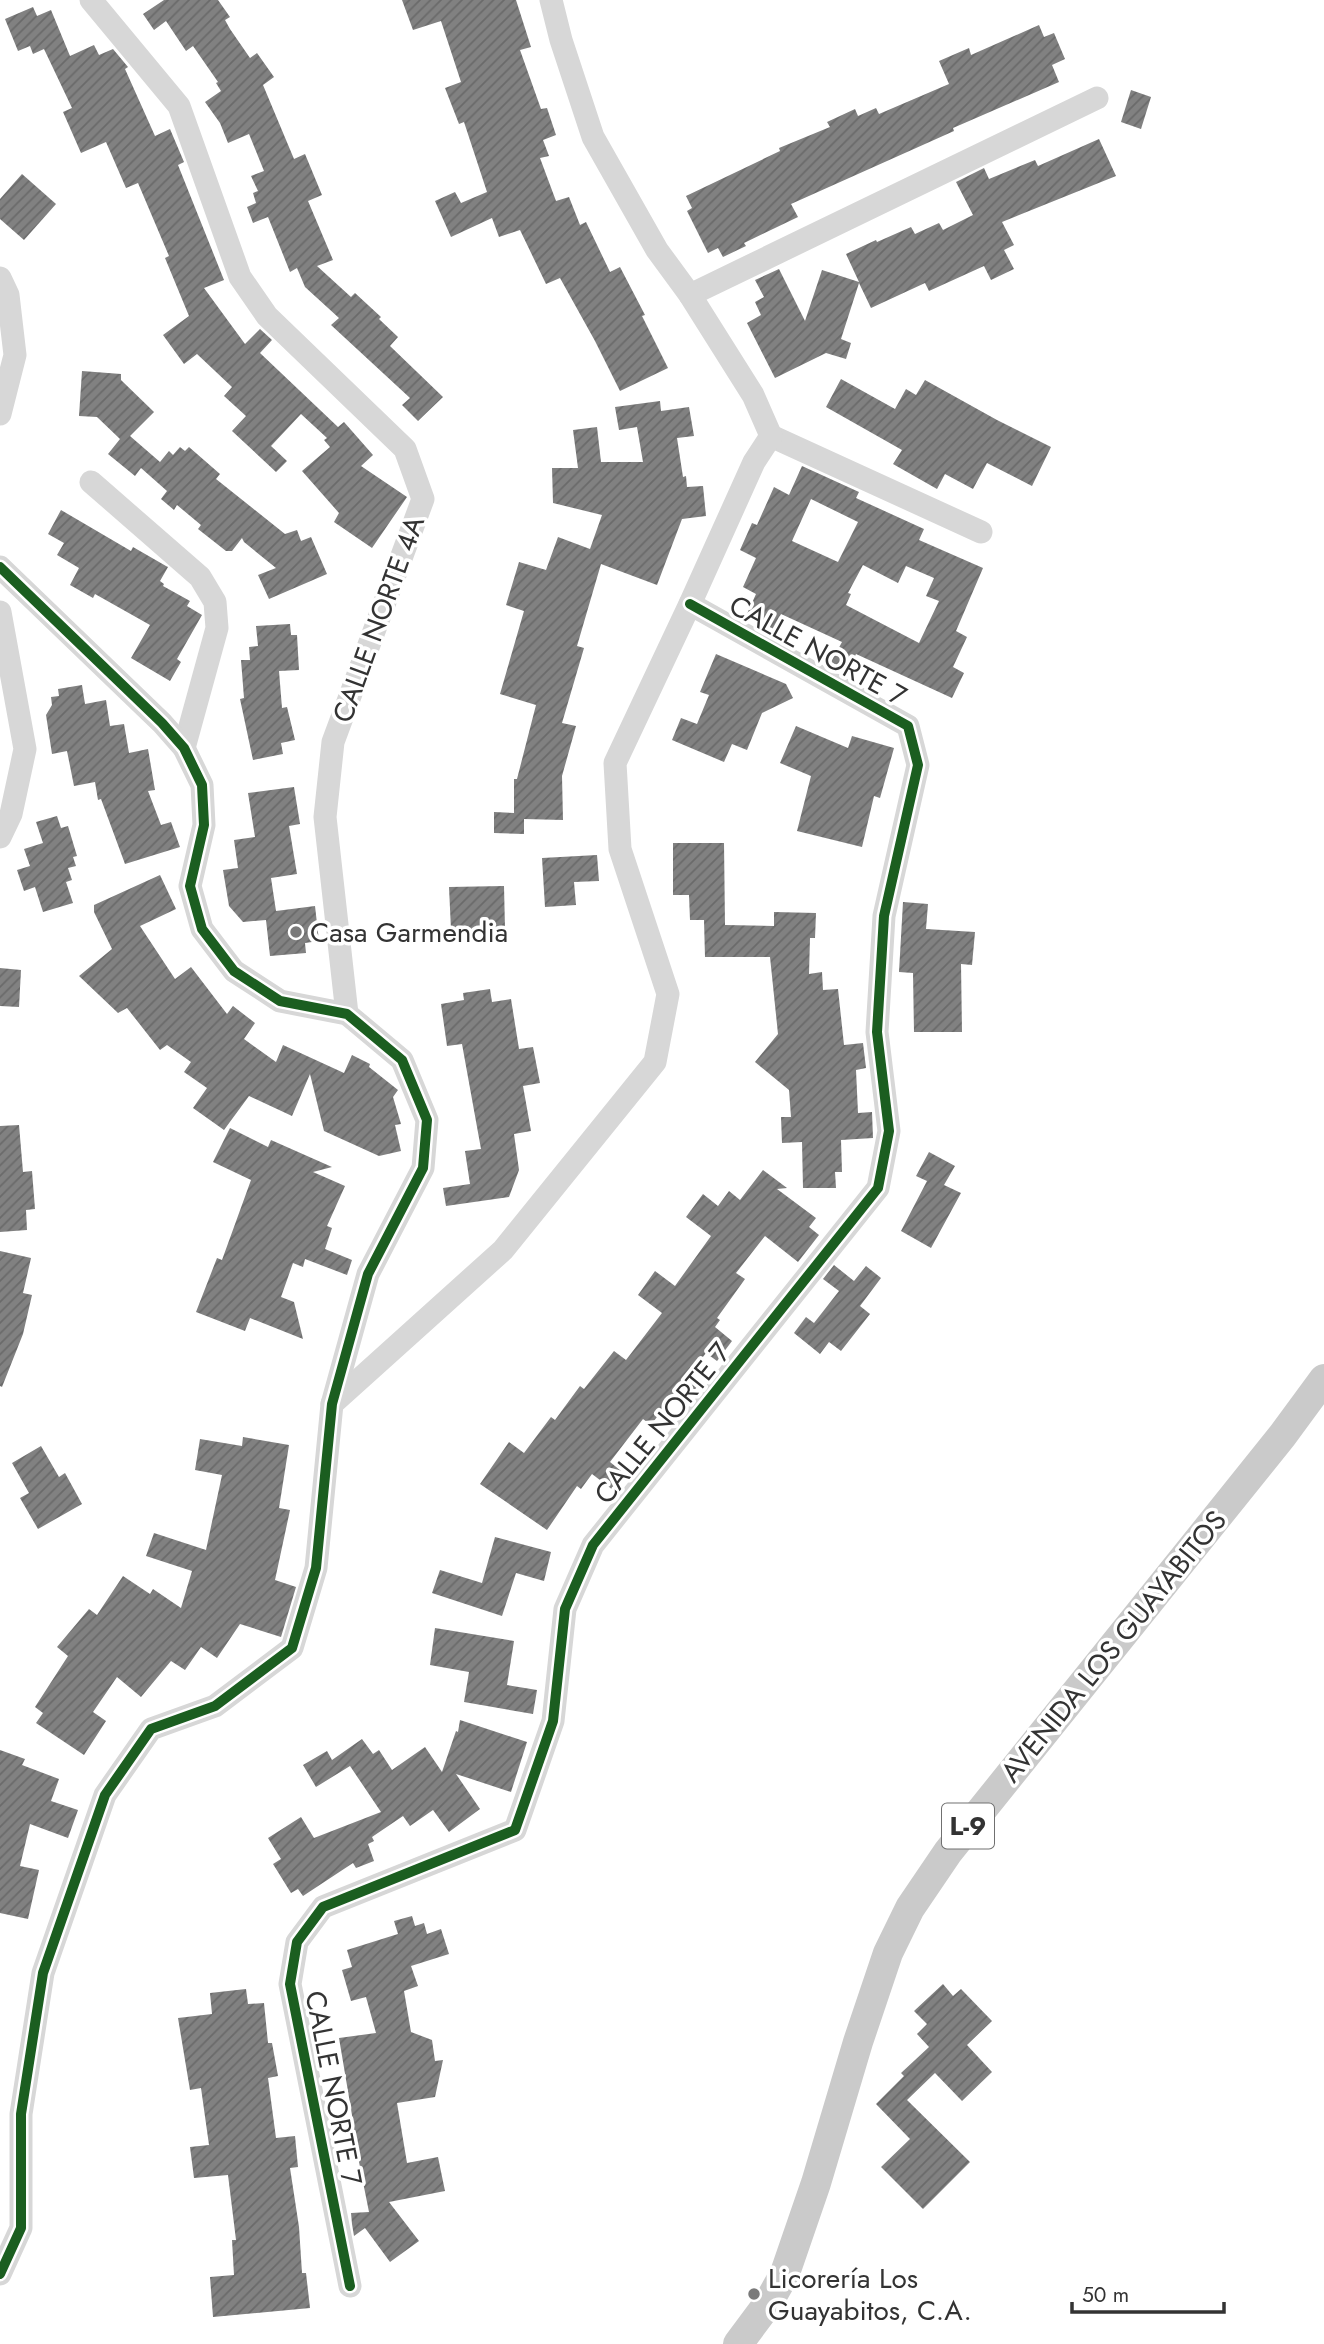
<svg xmlns="http://www.w3.org/2000/svg" width="1324" height="2344" font-family="Jost,sans-serif">
<style>
.building{fill:url(#building-hatch);fill-rule:evenodd}
.lines{fill:none;stroke-linecap:round;stroke-linejoin:round}
.minor{stroke:#d7d7d7;stroke-width:23}
.major{stroke:#cacaca;stroke-width:30}
.cycleway-casing{stroke:#fff;stroke-width:15}
.cycleway{stroke:#1b5e20;stroke-width:10}
.poi-dot{fill:#7a7a7a;stroke:#fff;stroke-width:2.5}
.labels{text-anchor:middle;stroke-width:7;stroke-linejoin:round;paint-order:stroke}
.shield{fill:#fff;stroke:#707070;stroke-width:2}
.shield-label{font-size:26px;font-weight:bold;fill:#333}
.street-label{font-size:28px;fill:#333;stroke:#fff}
.poi-label{font-size:28px;fill:#333;stroke:#fff;text-anchor:start}
</style>
<defs>
<pattern id="building-hatch" width="6" height="6" patternUnits="userSpaceOnUse" patternTransform="scale(1.75)"><rect width="6" height="6" fill="#818181"/><path d="M-1 1l2-2M0 6l6-6M5 7l2-2" fill="none" stroke="#6a6a6a"/></pattern>
</defs>
<rect width="100%" height="100%" fill="#fff"/>
<!-- building -->
<g class="building">
<polygon points="164,0 218,0 230,17 225,20 230,29 250,58 257,53 274,77 263,85 294,159 305,154 322,195 308,201 333,260 317,266 351,297 355,293 381,317 379,319 398,337 390,346 443,397 418,421 402,405 410,398 331,325 339,318 305,287 297,268 290,272 268,217 253,223 247,207 256,203 253,193 258,191 251,176 264,171 249,134 228,143 220,123 205,102 221,91 216,83 218,82 193,46 186,51 166,21 154,30 143,14"/>
<polygon points="402,0 516,0 531,47 520,50 541,109 547,108 556,135 543,140 549,156 540,158 556,201 569,197 580,225 586,222 610,272 620,267 645,315 642,316 668,368 620,391 595,341 560,278 546,284 520,230 499,237 492,218 451,237 435,201 455,192 461,203 487,192 464,122 459,124 445,88 461,82 441,21 413,30"/>
<polygon points="33,7 37,16 51,10 70,56 94,45 99,55 113,49 128,67 125,69 155,136 170,129 184,162 178,165 224,280 204,288 245,344 260,329 272,340 260,353 338,427 344,422 373,455 361,466 407,497 372,548 334,522 339,513 302,471 330,447 324,440 327,438 301,414 271,446 287,461 276,472 232,431 246,416 224,396 232,387 197,354 184,364 163,335 189,316 165,258 169,256 138,183 126,188 106,142 81,153 63,112 72,108 44,49 33,54 30,46 18,51 5,19"/>
<polygon points="1039,25 1044,37 1054,33 1065,59 1052,65 1059,82 953,128 954,131 791,204 798,217 744,243 746,246 723,257 718,248 708,253 687,211 692,208 686,196 780,151 779,148 830,127 827,122 855,109 858,116 876,108 879,114 949,84 939,61 969,48 971,55"/>
<polygon points="1131,90 1151,97 1141,129 1121,122"/>
<polygon points="1099,139 1116,176 1002,222 1014,245 1004,250 1014,269 991,280 984,266 929,291 925,283 871,308 859,283 841,339 851,343 846,359 826,353 775,378 747,323 761,315 755,302 764,297 755,280 779,269 805,321 822,270 859,282 846,254 876,240 877,242 911,227 915,234 939,223 943,230 973,215 956,182 984,168 989,179 1035,160 1038,166"/>
<polygon points="22,174 56,204 24,240 0,219 0,199"/>
<polygon points="82,371 121,374 121,380 154,412 130,436 160,462 169,451 173,455 180,447 185,451 189,447 220,474 216,479 285,534 297,530 301,541 311,537 327,574 269,599 258,575 276,568 244,542 242,538 232,551 226,551 198,529 201,525 177,505 174,510 161,499 167,491 141,468 135,476 108,454 120,439 97,417 79,416"/>
<polygon points="841,379 895,409 906,389 916,395 925,380 997,420 1051,447 1032,486 987,463 973,489 945,474 937,489 893,464 902,450 826,407"/>
<polygon points="660,401 661,411 689,407 694,436 677,438 683,477 686,476 687,487 703,486 706,516 682,519 657,585 601,564 577,646 584,648 562,723 576,726 562,776 563,820 524,819 524,834 494,833 494,812 514,813 514,779 517,779 536,705 500,694 524,611 506,605 519,562 546,570 558,537 590,549 602,515 553,503 552,468 578,468 573,430 597,427 601,462 643,462 637,427 619,430 615,407"/>
<path d="M802,466l57,26 -3,6 68,31 -5,11 64,28 -27,63 11,6 -14,30 11,6 -12,25 -96,-44 -8,17 -17,-9 11,-20 -61,-28 -7,15 -28,-13 10,-22 -13,-7 13,-29 -16,-8 12,-27 5,2 17,-38 15,8zM811,499l47,23 -20,40 -46,-21zM863,565l35,18 8,-17 28,12 -8,18 13,5 -20,42 -73,-38 5,-11 -3,-1z"/>
<polygon points="61,510 131,551 133,547 166,566 168,567 160,581 164,584 163,586 190,601 187,606 202,615 177,659 181,662 170,681 131,658 150,625 95,594 93,598 70,585 79,568 57,555 64,543 48,534"/>
<polygon points="290,624 291,635 297,635 299,670 279,671 282,708 287,707 295,740 281,743 283,754 253,760 240,699 244,698 241,660 250,660 249,647 258,646 256,626"/>
<polygon points="716,654 786,684 793,698 762,713 747,750 732,744 724,762 672,740 681,718 697,724 709,695 700,692"/>
<polygon points="82,685 85,704 106,700 110,726 124,724 129,753 148,749 155,790 148,791 161,825 171,822 180,847 125,864 101,799 98,800 95,782 74,786 67,751 52,754 46,715 52,705 51,697 59,696 58,689"/>
<polygon points="796,726 848,748 852,736 894,748 880,798 874,796 862,847 797,831 811,776 780,763"/>
<polygon points="294,787 300,824 289,826 297,874 271,878 276,911 315,906 319,941 305,943 306,953 270,956 266,920 243,922 229,906 223,870 238,868 234,840 255,837 248,793"/>
<polygon points="57,816 61,828 68,826 77,856 73,857 76,866 68,868 72,880 66,882 73,903 43,912 35,887 24,891 17,870 30,866 24,849 43,843 36,822"/>
<polygon points="673,843 724,843 725,925 774,926 774,912 816,913 815,938 810,938 809,974 822,972 823,990 838,989 844,1045 863,1043 866,1068 856,1070 858,1113 872,1112 873,1138 841,1140 842,1172 835,1172 836,1188 803,1188 802,1142 782,1143 781,1117 791,1117 789,1090 755,1062 778,1034 770,957 705,957 704,920 690,920 689,895 673,895"/>
<polygon points="597,855 599,881 574,882 576,905 545,907 542,858"/>
<polygon points="160,875 176,909 140,926 175,979 191,967 227,1014 233,1006 255,1023 244,1039 276,1062 283,1045 344,1073 352,1055 370,1064 369,1067 398,1090 393,1097 401,1124 395,1125 401,1151 379,1156 324,1131 310,1074 292,1116 249,1096 224,1130 193,1108 207,1088 184,1072 191,1062 167,1045 160,1050 127,1008 118,1013 79,976 112,949 94,912 94,905"/>
<polygon points="504,886 505,929 451,930 449,887"/>
<polygon points="903,902 928,904 926,929 975,932 972,965 961,964 962,1032 914,1032 913,973 899,972"/>
<polygon points="0,968 21,970 19,1007 0,1006"/>
<polygon points="490,989 492,1002 511,999 519,1049 533,1047 540,1083 523,1086 531,1131 514,1134 519,1170 509,1197 446,1206 443,1188 470,1184 465,1151 481,1149 462,1044 447,1046 441,1004 464,1000 463,993"/>
<polygon points="19,1125 23,1172 32,1171 35,1209 26,1210 27,1230 0,1232 0,1126"/>
<polygon points="230,1128 268,1147 271,1140 332,1167 313,1172 345,1186 327,1226 332,1228 325,1249 352,1260 347,1275 305,1259 303,1267 293,1263 281,1297 294,1302 303,1339 250,1318 245,1331 196,1312 217,1258 222,1260 251,1180 213,1162"/>
<polygon points="929,1152 955,1166 944,1185 961,1193 931,1248 901,1231 927,1181 916,1176"/>
<polygon points="763,1170 787,1188 777,1189 816,1218 809,1227 819,1235 798,1262 765,1236 736,1273 745,1279 717,1318 720,1320 715,1327 732,1341 717,1361 706,1353 689,1375 697,1387 684,1402 674,1394 651,1425 643,1419 610,1462 625,1474 613,1490 592,1474 581,1489 577,1486 547,1530 480,1484 509,1442 524,1453 551,1417 555,1420 580,1386 584,1389 614,1351 626,1360 662,1313 638,1295 655,1271 675,1286 711,1236 686,1217 703,1194 718,1206 729,1191 740,1200"/>
<polygon points="0,1251 31,1258 23,1293 32,1295 23,1334 2,1387 0,1386"/>
<polygon points="834,1265 854,1281 866,1266 881,1278 860,1306 870,1314 841,1351 829,1342 820,1354 794,1333 806,1317 814,1323 839,1291 823,1279"/>
<polygon points="243,1437 289,1445 279,1508 290,1510 275,1580 296,1587 281,1637 240,1624 217,1658 201,1647 185,1670 171,1661 141,1697 117,1677 93,1712 106,1721 84,1755 36,1723 43,1713 35,1707 68,1656 57,1647 89,1609 97,1615 123,1576 150,1594 153,1589 181,1608 192,1571 146,1556 154,1533 206,1550 222,1475 195,1470 200,1439 242,1446"/>
<polygon points="41,1446 59,1477 65,1473 82,1504 38,1529 20,1498 29,1493 12,1463"/>
<polygon points="495,1537 551,1552 544,1581 516,1573 502,1616 432,1593 440,1570 482,1583"/>
<polygon points="435,1628 514,1641 507,1685 537,1690 533,1714 464,1702 469,1672 430,1665"/>
<polygon points="460,1720 527,1742 511,1792 456,1774 480,1809 449,1832 433,1810 410,1826 403,1816 372,1837 374,1841 368,1844 374,1861 356,1868 353,1863 303,1896 298,1889 291,1893 273,1864 281,1859 268,1838 301,1817 314,1838 381,1812 350,1766 316,1787 303,1765 327,1751 332,1760 362,1739 373,1754 379,1750 392,1770 425,1747 442,1772 456,1731 458,1732"/>
<polygon points="0,1750 25,1759 22,1765 59,1779 51,1801 78,1810 68,1838 30,1824 20,1866 39,1870 28,1919 0,1913"/>
<polygon points="412,1916 415,1926 424,1923 427,1934 441,1929 449,1954 411,1966 418,1986 404,1991 411,2032 432,2040 435,2061 443,2060 435,2097 397,2103 407,2163 438,2157 445,2191 389,2202 419,2241 390,2262 365,2228 354,2236 352,2224 351,2213 369,2212 352,2127 354,2127 339,2038 376,2033 366,1997 351,2001 342,1970 352,1967 347,1950 398,1934 394,1921"/>
<polygon points="943,1984 953,1996 961,1989 992,2021 967,2045 992,2072 962,2101 935,2073 907,2100 970,2162 923,2209 881,2167 910,2139 876,2104 904,2076 901,2073 929,2047 917,2034 927,2024 914,2011"/>
<polygon points="246,1989 248,2004 264,2003 268,2043 272,2043 278,2076 268,2078 276,2138 295,2136 298,2167 290,2168 299,2227 302,2273 306,2273 310,2308 213,2317 210,2277 234,2275 232,2240 236,2240 228,2175 194,2178 190,2147 209,2145 201,2088 190,2090 178,2018 212,2014 210,1993"/>
</g>
<g class="lines">
<!-- minor -->
<g class="minor">
<polyline points="91,0 179,106 240,277 267,316 405,449 423,499 333,742 325,817 347,1014"/>
<polyline points="0,278 8,295 15,355 0,414"/>
<polyline points="690,295 1097,98"/>
<polyline points="771,436 981,532"/>
<polyline points="91,482 200,577 215,602 217,628 184,748"/>
<polyline points="0,567 162,723 184,748 202,785 204,825 190,886 202,929 234,971 280,1001 347,1014 402,1060 427,1120 423,1168 368,1274 332,1404 316,1568 292,1648 215,1706 151,1729 105,1795 43,1973 21,2114 21,2228 0,2274"/>
<polyline points="0,612 25,749 11,814 0,837"/>
<polyline points="332,1404 503,1250 655,1062 668,994 620,849 615,763 690,604 754,462 771,436 753,395 690,295 657,250 593,137 561,40 551,0"/>
<polyline points="350,2286 290,1984 297,1942 323,1907 515,1830 553,1721 565,1609 593,1545 878,1188 889,1131 877,1032 884,916 918,765 908,726 690,604"/>
</g>
<!-- major -->
<polyline class="major" points="738,2344 767,2305 785,2273 816,2183 858,2042 888,1953 910,1908 948,1852 1282,1436 1324,1379"/>
<defs>
<g id="cycleway">
<polyline points="0,567 162,723 184,748 202,785 204,825 190,886 202,929 234,971 280,1001 347,1014 402,1060 427,1120 423,1168 368,1274 332,1404 316,1568 292,1648 215,1706 151,1729 105,1795 43,1973 21,2114 21,2228 0,2274"/>
<polyline points="350,2286 290,1984 297,1942 323,1907 515,1830 553,1721 565,1609 593,1545 878,1188 889,1131 877,1032 884,916 918,765 908,726 690,604"/>
</g>
</defs>
<!-- cycleway casing -->
<use href="#cycleway" class="cycleway-casing"/>
<!-- cycleway -->
<use href="#cycleway" class="cycleway"/>
</g>
<!-- markers -->
<g class="poi-dot">
<circle cx="296" cy="932" r="7"/>
<circle cx="754" cy="2294" r="7"/>
</g>
<g class="labels">
<!-- shield labels -->
<rect class="shield" x="942" y="1803.5" width="52" height="45" rx="5"/>
<g class="shield-label">
<text x="968" y="1835">L-9</text>
</g>
<!-- street labels -->
<g class="street-label">
<text transform="translate(378 619) rotate(-70)" y="10">CALLE NORTE 4A</text>
<text transform="translate(818 650) rotate(29)" y="10">CALLE NORTE 7</text>
<text transform="translate(662 1423) rotate(-51)" y="10">CALLE NORTE 7</text>
<text transform="translate(1113 1646) rotate(-51)" y="10">AVENIDA LOS GUAYABITOS</text>
<text transform="translate(334 2088) rotate(79)" y="10">CALLE NORTE 7</text>
</g>
<!-- poi labels -->
<g class="poi-label">
<text x="310" y="942">Casa Garmendia</text>
<text x="768" y="2288">Licorería Los<tspan x="768" dy="32">Guayabitos, C.A.</tspan></text>
</g>
</g>
<!-- scale -->
<path d="M1072 2302v10h152v-10" fill="none" stroke="#333333" stroke-width="3.5"/>
<text x="1082" y="2302" font-size="21" fill="#333333" stroke="#ffffff" stroke-width="5" paint-order="stroke">50 m</text>
</svg>
